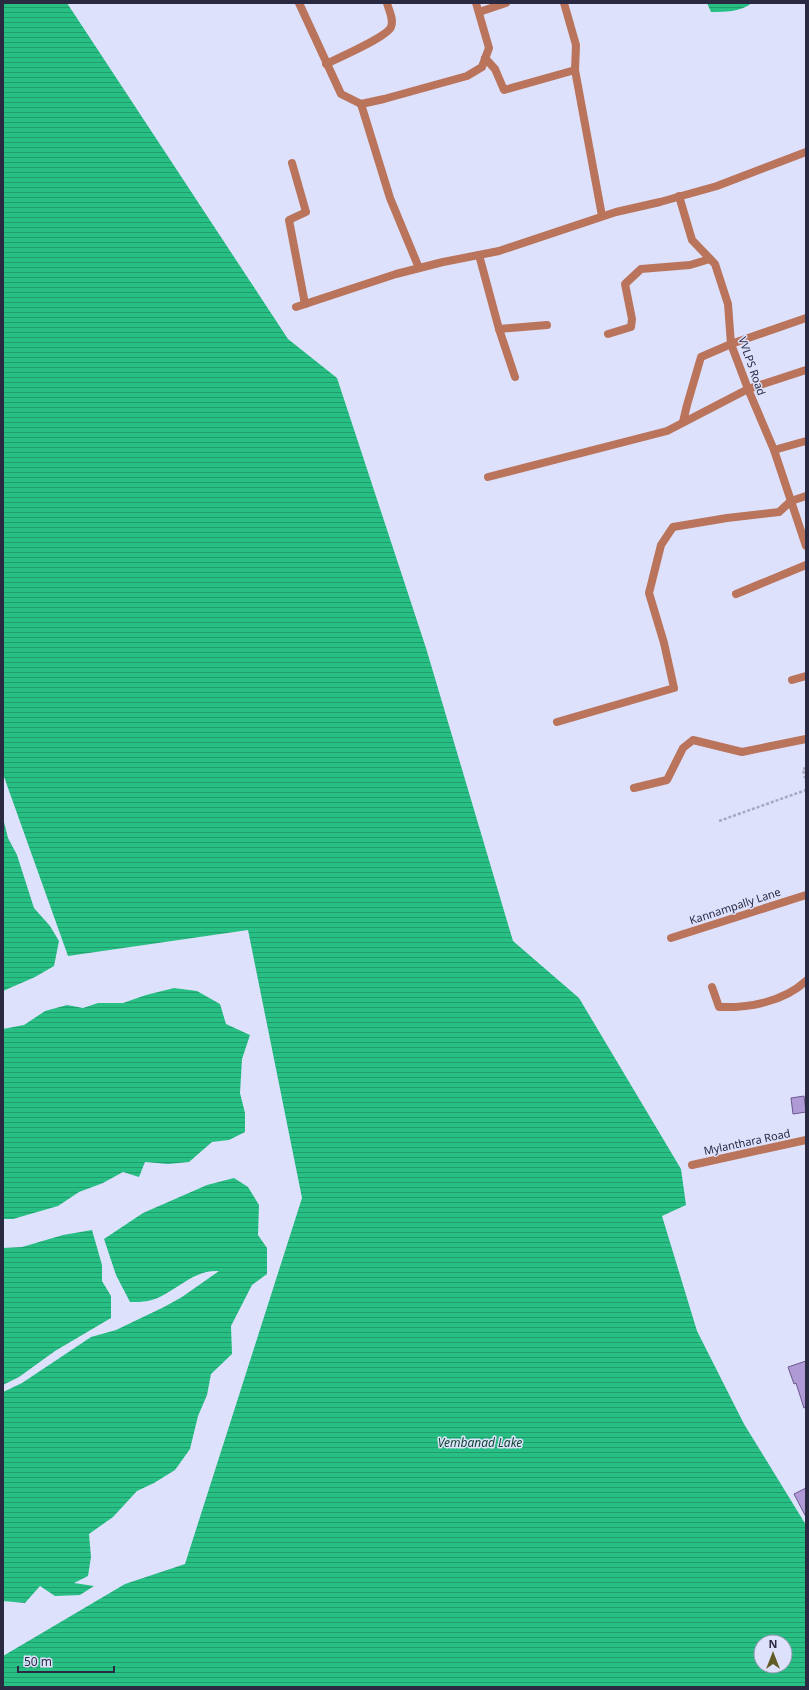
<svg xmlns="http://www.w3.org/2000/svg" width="809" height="1690" font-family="'Noto Sans',sans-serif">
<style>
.water{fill:url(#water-rules);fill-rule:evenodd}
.building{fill:#af9ad6;stroke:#6c578e}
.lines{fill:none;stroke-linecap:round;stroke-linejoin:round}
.path{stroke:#a7a9c2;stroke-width:2.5;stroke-dasharray:3 2;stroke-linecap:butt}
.street{stroke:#b9745b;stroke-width:8}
.labels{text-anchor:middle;stroke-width:3;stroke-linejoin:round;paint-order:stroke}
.street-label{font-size:11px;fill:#292a42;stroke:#dee1fb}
.water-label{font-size:12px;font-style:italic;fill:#0e4830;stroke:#dee1fb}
</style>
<defs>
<pattern id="water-rules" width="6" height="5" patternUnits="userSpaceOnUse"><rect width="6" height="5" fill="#27bf83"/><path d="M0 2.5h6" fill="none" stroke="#229b6d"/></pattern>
</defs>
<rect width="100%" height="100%" fill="#dee1fb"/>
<!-- water -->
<g class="water">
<path d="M3,3h64l221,336 49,39 89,270 87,293 66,57 102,171 5,36 -24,11 35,115 47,93 62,101v162h-803v-31l122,-72 60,-20 117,-366 -54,-268 -180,26 -65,-182zM761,1642h24v24h-24z"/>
<path d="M707,3h45c-12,9 -27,9 -41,9z"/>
<polygon points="3,818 8,838 17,855 34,908 50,926 59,941 54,966 35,977 3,991"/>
<polygon points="174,988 197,991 220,1004 226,1024 250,1035 242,1059 240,1093 245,1113 245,1132 229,1140 212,1142 189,1162 168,1164 145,1162 139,1177 123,1172 103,1183 79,1192 58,1206 13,1219 3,1219 3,1029 24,1025 45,1011 67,1005 83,1008 98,1003 123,1003 146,995"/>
<path d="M234,1178l14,9 11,18 -1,30 9,13v26l-15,11 -21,41 1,28 -21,20 -4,21 -9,21 -8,33 -15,21 -21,13 -17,8 -24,26 -24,17 2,23 -3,19 -14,7 20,3 -14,9 -25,1 -15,-10 -15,17 -22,-2v-209l19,-9 69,-46 25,-7 48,-23 18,-10 37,-26c-28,-2 -45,24 -71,30 -6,1 -12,1 -18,1l-14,-27 -12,-36 39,-26 64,-28z"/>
<polygon points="92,1230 102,1265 102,1281 111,1296 111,1318 55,1351 19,1377 3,1385 3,1248 22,1247 63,1235"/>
</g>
<!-- building -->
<g class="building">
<polygon points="804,1096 806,1112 793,1114 791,1098"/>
<polygon points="806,1361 806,1407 804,1408 796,1383 794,1384 788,1367"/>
<polygon points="806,1488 806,1517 794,1494"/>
</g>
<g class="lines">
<!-- path -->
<g class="path">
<polyline points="806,768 803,769 806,782"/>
<polyline points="719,821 806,790"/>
</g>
<!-- street -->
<g class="street">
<polyline points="299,3 341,94 361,104 384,99 467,76 482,67 489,48 476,3"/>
<polyline points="564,3 576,45 575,70 602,216"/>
<polyline points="479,12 506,3"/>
<polyline points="485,58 495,69 504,90 575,70"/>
<path d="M326,64c12,-6 61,-27 65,-37 3,-8 -2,-16 -4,-24"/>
<polyline points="361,104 390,198 419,268"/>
<polyline points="292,163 306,212 289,220 305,304"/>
<polyline points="679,196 692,240 715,264 728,304 731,344 748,389 774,450 806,546"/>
<polyline points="479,255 499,329 515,377"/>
<polyline points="296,307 396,274 443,262 499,251 616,212 660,202 717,186 806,152"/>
<polyline points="499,329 547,325"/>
<polyline points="608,334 631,327 632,319 625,284 641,269 690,265 710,259"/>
<polyline points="683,422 687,405 701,357 731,344 806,318"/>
<polyline points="774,450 806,441"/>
<polyline points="488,477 667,431 748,389 806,370"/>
<polyline points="736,594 806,565"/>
<polyline points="792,680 806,676"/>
<polyline points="557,722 674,688 664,643 649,593 661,545 673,527 727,518 779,512 791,501 806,496"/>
<polyline points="634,788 667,780 683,748 693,740 742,752 806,739"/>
<polyline points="671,938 806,895"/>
<path d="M712,987l7,20c30,1 64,-5 87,-26"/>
<polyline points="692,1165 806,1140"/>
</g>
</g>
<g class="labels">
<!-- street labels -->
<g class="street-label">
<text transform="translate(752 366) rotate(71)" y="4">VVLPS Road</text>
<text transform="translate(735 906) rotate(-18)" y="4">Kannampally Lane</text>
<text transform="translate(747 1142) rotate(-12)" y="4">Mylanthara Road</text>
</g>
<!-- water labels -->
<g class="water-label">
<text x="480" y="1447">Vembanad Lake</text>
</g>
</g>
<!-- border -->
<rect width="809" height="1690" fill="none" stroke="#292a42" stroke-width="8"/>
<!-- north arrow -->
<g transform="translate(773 1654)"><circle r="19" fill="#dee1fb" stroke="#9698b1"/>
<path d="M0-3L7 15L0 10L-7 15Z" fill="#635b27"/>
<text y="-6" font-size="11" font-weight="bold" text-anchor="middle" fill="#292a42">N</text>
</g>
<!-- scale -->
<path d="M18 1666v6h96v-6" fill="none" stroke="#292a42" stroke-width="2"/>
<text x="24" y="1666" font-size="12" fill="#292a42" stroke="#dee1fb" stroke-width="3" paint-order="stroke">50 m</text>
</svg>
